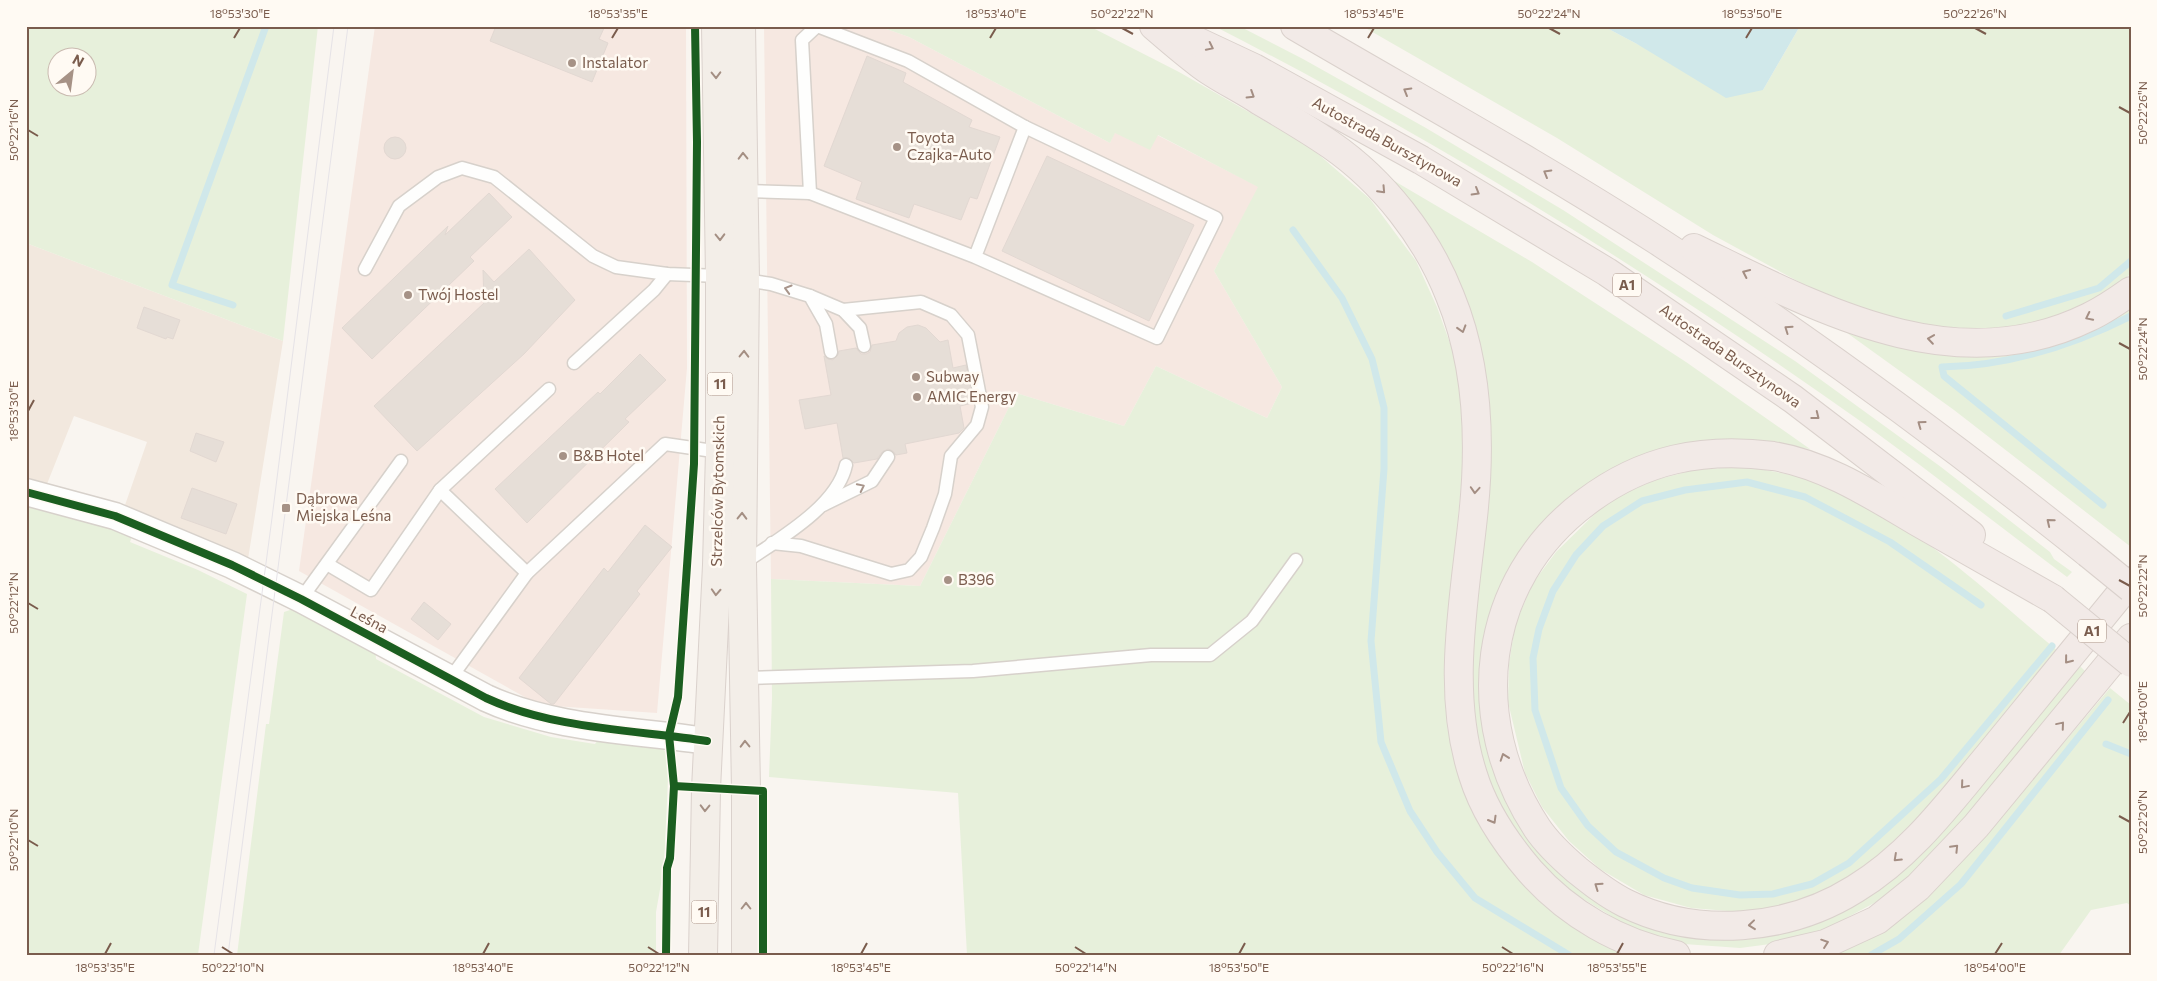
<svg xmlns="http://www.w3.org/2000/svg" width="2157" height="981" font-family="Commissioner,sans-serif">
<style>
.residential{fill:#f2e8de}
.commercial{fill:#f6e8e1}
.green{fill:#e7f0db;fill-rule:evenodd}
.water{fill:#d0e8ea}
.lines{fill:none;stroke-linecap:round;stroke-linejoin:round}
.stream{stroke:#d0e8ea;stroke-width:7}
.building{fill:#e6ded7;stroke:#e2d8d2}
.service-casing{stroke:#d7d1cb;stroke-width:15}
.minor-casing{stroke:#d7d1cb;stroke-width:29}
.primary-casing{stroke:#dad1cc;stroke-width:30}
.motorway-casing{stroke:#dad1cc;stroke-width:30}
.service{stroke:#fefefd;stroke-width:12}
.minor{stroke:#fefefd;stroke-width:26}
.primary{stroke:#f3eee8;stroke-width:28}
.motorway{stroke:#f2eae7;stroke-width:28}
.tram{stroke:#e6e3e7;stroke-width:1}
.motorway-bridge-casing{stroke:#dad1cc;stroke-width:30;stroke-linecap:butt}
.motorway-bridge{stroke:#f2eae7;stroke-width:28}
.cycleway-casing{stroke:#fffaf3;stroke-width:11}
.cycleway{stroke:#1b5e20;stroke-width:8}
.oneway{stroke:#a48e83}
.oneway2{stroke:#a48f83}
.oneway3{stroke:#a8958b}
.ticks{fill:none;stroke:#7a5c4d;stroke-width:2}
.poi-dot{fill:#a69286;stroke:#fffaf3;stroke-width:2}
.labels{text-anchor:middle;stroke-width:5;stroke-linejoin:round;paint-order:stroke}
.shield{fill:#fffaf3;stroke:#a28b7f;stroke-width:1}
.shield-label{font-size:14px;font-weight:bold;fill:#7a5c4d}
.poi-label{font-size:15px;fill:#7a5c4d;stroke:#fffaf3;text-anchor:start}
.street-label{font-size:15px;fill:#7a5c4d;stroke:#fffaf3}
.neatline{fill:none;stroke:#7a5c4d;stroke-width:2}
.ticks-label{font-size:12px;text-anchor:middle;fill:#7a5c4d}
</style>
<rect width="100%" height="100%" fill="#f9f5f0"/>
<!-- residential -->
<polygon class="residential" points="26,243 283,341 248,559 124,508 147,442 74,416 47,484 26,478"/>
<!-- commercial -->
<g class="commercial">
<polygon points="375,26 686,26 687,368 657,713 539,705 299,571"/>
<polygon points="764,26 878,26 909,37 1110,143 1115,132 1157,135 1259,187 1214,271 1282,387 1267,418 1156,366 1124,426 1016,393 920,586 771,579"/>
</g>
<!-- green -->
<g class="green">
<path d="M26,26h292l-35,315 -257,-98zM58,58h30v30h-30z"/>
<polygon points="878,26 1089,26 1179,72 1310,147 1370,199 1416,261 1437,307 1456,360 1463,414 1463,466 1444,665 1447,727 1460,778 1526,886 1552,912 1584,933 1628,955 967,955 958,793 769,777 772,698 771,579 920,586 1016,393 1124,426 1156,366 1267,418 1282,387 1214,271 1258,187 1158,135 1150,150 1115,133 1110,143 909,37"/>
<path d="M1214,26h25l64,33 123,69 137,82 232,151 146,106 109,85 4,7 18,13 -5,5c-68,-51 -135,-104 -204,-154 -207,-147 -422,-281 -649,-397z"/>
<polygon points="1362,26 1603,26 1637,44 1763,90 1800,26 2131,26 2131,273 2122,282 2082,305 2038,322 1993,330 1935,326 1863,311 1825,296 1713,235 1557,138"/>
<polygon points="1391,179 1532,262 1686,362 1810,449 1750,441 1613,470 1499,599 1501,780 1635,918 1820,921 2079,665 2088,674 1930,860 1889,895 1824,930 1785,942 1740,948 1684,944 1651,935 1629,927 1572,892 1532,857 1507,818 1490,783 1477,741 1471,693 1472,649 1489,470 1488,395 1475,336 1388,181"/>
<polygon points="2131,304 2131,547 1954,410 1843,330 1916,349 1962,355 2012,352 2082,335"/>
<path d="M1751,467c22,5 46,8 67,15 86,30 171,112 241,170l-130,154 -51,50 -49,33 -41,16 -47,7 -50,-4 -47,-13 -44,-26 -31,-28 -27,-34 -17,-34 -17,-71 1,-38 6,-39 18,-42 23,-31 52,-51 47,-21 43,-11z"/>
<polygon points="43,501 134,530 130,542 198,570 247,594 198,955 26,955 26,506 40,510"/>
<polygon points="299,607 375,647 376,659 484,717 551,737 595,744 600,737 662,748 669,756 664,867 656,912 656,955 237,955 266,724 269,724 284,612"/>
<path d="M2110,688l21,17v201l-4,-3 -36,7 -32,45h-226c79,-31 134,-97 186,-159 30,-36 61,-72 91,-108z"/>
</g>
<!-- water -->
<polygon class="water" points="1603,26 1800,26 1763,90 1726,98 1637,44"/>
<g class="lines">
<!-- stream -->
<g class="stream">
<polyline points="1293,230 1342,298 1372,359 1384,408 1384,469 1371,641 1381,742 1410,811 1437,852 1475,898 1569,955"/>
<polyline points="233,305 172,285 266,26"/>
<polyline points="2006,316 2099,288 2131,261"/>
<path d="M2103,505l-159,-129 -2,-9c67,-1 129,-21 189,-51"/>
<polyline points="1981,605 1890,542 1805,497 1747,482 1685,490 1642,501 1603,526 1576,555 1553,591 1539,629 1533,658 1535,710 1561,788 1588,826 1616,852 1664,878 1692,888 1740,895 1773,894 1812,884 1849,863 1941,779 2052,646"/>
<polyline points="2106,744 2131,754"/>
<polyline points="1871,955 1899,939 1961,884 2108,700"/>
</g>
</g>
<!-- building -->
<g class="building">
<polygon points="496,26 605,26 599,39 608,43 592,82 490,41"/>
<polygon points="867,56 906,73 903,82 972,120 969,127 1000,137 977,199 970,197 961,220 914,204 909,218 856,199 862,182 824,166"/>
<circle cx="395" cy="148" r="11"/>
<polygon points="1047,156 1194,225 1149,321 1002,251"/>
<polygon points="489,193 512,217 470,257 474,261 372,359 342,328 448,226 445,235"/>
<polygon points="529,249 575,300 524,354 417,451 374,406 484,303 483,270 494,282"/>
<polygon points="144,307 180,320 173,339 167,337 166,339 137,328"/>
<polygon points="918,325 926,328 940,342 948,340 953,368 966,365 973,403 960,406 964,428 959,433 905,444 907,453 896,455 893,451 888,449 882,452 877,459 854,463 849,458 843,458 837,423 805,429 799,400 831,395 824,356 828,359 833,360 838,355 839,351 856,348 861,354 866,354 870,352 872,345 896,341 899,333 907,327"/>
<polygon points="640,354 666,380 625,419 629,422 527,523 495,489 598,392 600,394"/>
<polygon points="196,433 224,442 216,462 190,451"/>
<polygon points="192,488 237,504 226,534 181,518"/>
<polygon points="645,525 672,547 637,591 640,594 554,704 551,704 519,678 604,568 608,572"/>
<polygon points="424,602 451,624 438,640 411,619"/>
</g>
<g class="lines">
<defs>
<g id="service">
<polyline points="744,191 810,193 802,40 817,26 908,61 1025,127"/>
<polyline points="810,193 975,257 1025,127 1216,218 1157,338 975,257"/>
<polyline points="365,269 399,206 438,177 462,168 494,177 593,256 616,267 667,274 720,276"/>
<polyline points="745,280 771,284 810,296 826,324 831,352"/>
<polyline points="810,296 843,310 860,328 864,346"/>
<polyline points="574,363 654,290 667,274"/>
<polyline points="823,505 872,481 888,457"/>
<polyline points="772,543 801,546 891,574 909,570 921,557 933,528 945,494 951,456 977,425 982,407 968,335 951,315 921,302 843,310"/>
<path d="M744,563c33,-23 93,-56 102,-98"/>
<polyline points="327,564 371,590 440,490"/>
<polyline points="527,573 440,490 549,389"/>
<polyline points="301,599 401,461"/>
<polyline points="744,678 973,671 1151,655 1210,655 1252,621 1296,560"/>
<polyline points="450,679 527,573 665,444 720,452"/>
</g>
<path id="minor" d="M26,492l89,24 117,49 69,34 185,99c67,31 148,32 221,43"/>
<g id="primary">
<polyline points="741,26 745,280 742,565 746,790 746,955"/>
<polyline points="703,955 706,789 717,565 720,452 720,276 716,26"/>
</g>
<g id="motorway">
<path d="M1154,26c15,13 30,26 46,38 18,14 41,24 60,37 24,14 48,28 71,44 52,36 96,92 119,151 29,70 31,147 23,221 -9,85 -27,175 0,258 11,36 33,68 57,96 38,43 90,73 146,84"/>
<path d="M1295,26c121,71 245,139 363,215 148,96 291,201 430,312"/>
<polyline points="1175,31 1254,68 1421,160 1607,272 1793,399 1971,535"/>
<path d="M1694,248c122,59 259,136 395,69 15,-7 28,-16 42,-26"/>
<path d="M2053,599c-45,-26 -91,-52 -137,-78 -44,-26 -92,-57 -143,-65 -70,-9 -130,3 -187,46 -106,79 -120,218 -49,326 10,15 26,30 40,42 15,12 30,24 48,33 72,36 163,28 230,-14 55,-33 94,-86 134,-134 48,-58 95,-116 142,-174"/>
<polyline points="1778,955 1825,944 1877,920 1918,887 1976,826 2131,638"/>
</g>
</defs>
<!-- service casing -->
<use href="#service" class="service-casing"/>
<!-- minor casing -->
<use href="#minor" class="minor-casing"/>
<!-- primary casing -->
<use href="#primary" class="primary-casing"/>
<!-- motorway casing -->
<use href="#motorway" class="motorway-casing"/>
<!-- service -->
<use href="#service" class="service"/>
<!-- minor -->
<use href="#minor" class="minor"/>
<!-- primary -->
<use href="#primary" class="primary"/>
<!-- motorway -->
<use href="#motorway" class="motorway"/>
<!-- tram -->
<g class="tram">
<polyline points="214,955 272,518 334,26"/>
<polyline points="228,955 348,26"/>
</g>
<defs>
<g id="motorway-bridge">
<polyline points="2088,553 2131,588"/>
<polyline points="2053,599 2131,663"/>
</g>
</defs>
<!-- motorway-bridge casing -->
<use href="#motorway-bridge" class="motorway-bridge-casing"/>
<!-- motorway-bridge -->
<use href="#motorway-bridge" class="motorway-bridge"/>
<defs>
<g id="cycleway">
<path d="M26,492l89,24 117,49 69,34 185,99c67,31 148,32 221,43"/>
<polyline points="674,786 763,791 763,955"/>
<polyline points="666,955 667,868 670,858 674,786 669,735 678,697 694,464 697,142 695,26"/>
</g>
</defs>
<!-- cycleway casing -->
<use href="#cycleway" class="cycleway-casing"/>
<!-- cycleway -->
<use href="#cycleway" class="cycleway"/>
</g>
<!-- one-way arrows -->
<defs><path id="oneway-chevron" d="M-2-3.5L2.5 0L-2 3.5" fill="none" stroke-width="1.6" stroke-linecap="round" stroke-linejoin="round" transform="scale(1.25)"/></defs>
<g class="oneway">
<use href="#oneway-chevron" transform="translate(1210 47) rotate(26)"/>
<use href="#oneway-chevron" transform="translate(1407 91) rotate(-150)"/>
<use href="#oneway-chevron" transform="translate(1251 95) rotate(32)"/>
<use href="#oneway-chevron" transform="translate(1547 173) rotate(-150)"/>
<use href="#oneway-chevron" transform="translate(1382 190) rotate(47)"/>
<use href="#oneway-chevron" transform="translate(1476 192) rotate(30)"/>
<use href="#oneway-chevron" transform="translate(1746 273) rotate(-155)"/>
<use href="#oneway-chevron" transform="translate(2089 317) rotate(154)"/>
<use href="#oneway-chevron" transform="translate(1462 329) rotate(73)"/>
<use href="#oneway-chevron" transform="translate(1788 329) rotate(-145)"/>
<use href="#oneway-chevron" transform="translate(1931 339) rotate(-172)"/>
<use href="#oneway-chevron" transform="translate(1816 416) rotate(38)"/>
<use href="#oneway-chevron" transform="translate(1921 424) rotate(-144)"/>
<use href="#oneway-chevron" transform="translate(1475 490) rotate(94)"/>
<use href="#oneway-chevron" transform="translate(2050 522) rotate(-141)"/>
<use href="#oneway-chevron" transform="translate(2068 660) rotate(129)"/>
<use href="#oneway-chevron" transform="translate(2061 725) rotate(-50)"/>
<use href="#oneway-chevron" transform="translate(1504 757) rotate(-109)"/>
<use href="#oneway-chevron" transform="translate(1964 785) rotate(130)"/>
<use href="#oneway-chevron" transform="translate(1493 820) rotate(60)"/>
<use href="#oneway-chevron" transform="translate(1955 848) rotate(-46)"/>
<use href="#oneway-chevron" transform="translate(1897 858) rotate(137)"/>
<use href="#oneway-chevron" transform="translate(1598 886) rotate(-145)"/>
<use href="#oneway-chevron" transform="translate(1752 925) rotate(174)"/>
<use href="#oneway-chevron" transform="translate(1825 943) rotate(-19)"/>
</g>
<g class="oneway2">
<use href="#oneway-chevron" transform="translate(716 75) rotate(89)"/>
<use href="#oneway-chevron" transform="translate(743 156) rotate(-91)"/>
<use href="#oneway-chevron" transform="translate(720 237) rotate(89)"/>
<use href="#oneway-chevron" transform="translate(744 354) rotate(-89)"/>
<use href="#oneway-chevron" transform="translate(742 516) rotate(-89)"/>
<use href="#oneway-chevron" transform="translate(716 592) rotate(93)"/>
<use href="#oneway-chevron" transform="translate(745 744) rotate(-91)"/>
<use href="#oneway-chevron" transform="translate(705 808) rotate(91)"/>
<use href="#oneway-chevron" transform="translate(746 906) rotate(-90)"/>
</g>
<g class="oneway3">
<use href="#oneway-chevron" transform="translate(788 289) rotate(-164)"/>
<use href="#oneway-chevron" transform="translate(861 487) rotate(-26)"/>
</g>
<!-- ticks -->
<path class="ticks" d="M1122,28l11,6M1549,28l11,6M1975,28l11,6M234,38l6,-10M612,38l6,-10M990,38l6,-10M1368,38l6,-10M1746,38l6,-10M2119,107l11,6M28,130l10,6M2119,343l11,6M28,411l6,-11M2119,580l11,6M28,603l10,6M2123,723l7,-11M2119,816l11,6M28,840l10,6M222,947l11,7M648,947l11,7M1075,947l11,7M1502,947l11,7M105,954l6,-11M483,954l6,-11M861,954l6,-11M1239,954l6,-11M1617,954l6,-11M1995,954l7,-11"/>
<!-- markers -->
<g class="poi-dot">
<circle cx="572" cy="63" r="5"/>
<circle cx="897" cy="147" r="5"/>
<circle cx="408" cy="295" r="5"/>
<circle cx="916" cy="377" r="5"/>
<circle cx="917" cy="397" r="5"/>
<circle cx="563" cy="456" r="5"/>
<rect x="281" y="503" width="10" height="10" rx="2.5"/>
<circle cx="948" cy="580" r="5"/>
</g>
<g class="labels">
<!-- shield labels -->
<g class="shield">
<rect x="1613" y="273.5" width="28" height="23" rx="4"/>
<rect x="707.5" y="372.5" width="25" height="23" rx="4"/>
<rect x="2078" y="619.5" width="28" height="23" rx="4"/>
<rect x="691.5" y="900.5" width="25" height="23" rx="4"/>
</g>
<g class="shield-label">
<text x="1627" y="290">A1</text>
<text x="720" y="389">11</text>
<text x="2092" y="636">A1</text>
<text x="704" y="917">11</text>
</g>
<!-- poi labels -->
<g class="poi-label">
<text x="582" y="68">Instalator</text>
<text x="907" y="143">Toyota<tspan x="907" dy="17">Czajka-Auto</tspan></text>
<text x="418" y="300">Twój Hostel</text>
<text x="926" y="382">Subway</text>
<text x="927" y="402">AMIC Energy</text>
<text x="573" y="461">B&amp;B Hotel</text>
<text x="296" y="504">Dąbrowa<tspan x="296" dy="17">Miejska Leśna</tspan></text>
<text x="958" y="585">B396</text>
</g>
<!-- street labels -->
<g class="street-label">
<text transform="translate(1387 142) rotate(29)" y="5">Autostrada Bursztynowa</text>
<text transform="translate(1730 356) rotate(35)" y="5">Autostrada Bursztynowa</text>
<text transform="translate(718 491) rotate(-89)" y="5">Strzelców Bytomskich</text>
<text transform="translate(369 620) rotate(28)" y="5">Leśna</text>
</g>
</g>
<!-- border -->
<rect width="2157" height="981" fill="none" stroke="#fffaf3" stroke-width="55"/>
<!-- north arrow -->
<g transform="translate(72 72) rotate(29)"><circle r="24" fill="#fffaf3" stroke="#cabbb1"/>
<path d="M0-4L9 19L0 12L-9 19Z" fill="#a69286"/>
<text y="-8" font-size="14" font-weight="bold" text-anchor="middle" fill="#7a5c4d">N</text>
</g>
<rect x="28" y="28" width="2102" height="926" class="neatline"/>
<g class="ticks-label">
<text x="240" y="18">18°53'30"E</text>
<text x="618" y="18">18°53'35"E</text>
<text x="996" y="18">18°53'40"E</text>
<text x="1122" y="18">50°22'22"N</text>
<text x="1374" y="18">18°53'45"E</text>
<text x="1549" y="18">50°22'24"N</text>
<text x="1752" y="18">18°53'50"E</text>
<text x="1975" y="18">50°22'26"N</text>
<text transform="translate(2143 113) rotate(-90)" y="4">50°22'26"N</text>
<text transform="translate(14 130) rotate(-90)" y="4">50°22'16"N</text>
<text transform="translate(2143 349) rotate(-90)" y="4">50°22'24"N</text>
<text transform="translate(14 411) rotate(-90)" y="4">18°53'30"E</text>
<text transform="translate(2143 586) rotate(-90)" y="4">50°22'22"N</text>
<text transform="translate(14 603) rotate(-90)" y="4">50°22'12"N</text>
<text transform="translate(2143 712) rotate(-90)" y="4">18°54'00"E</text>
<text transform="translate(2143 822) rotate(-90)" y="4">50°22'20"N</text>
<text transform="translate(14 840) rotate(-90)" y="4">50°22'10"N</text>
<text x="105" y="972">18°53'35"E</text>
<text x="233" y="972">50°22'10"N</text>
<text x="483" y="972">18°53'40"E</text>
<text x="659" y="972">50°22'12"N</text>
<text x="861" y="972">18°53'45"E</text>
<text x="1086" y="972">50°22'14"N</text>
<text x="1239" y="972">18°53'50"E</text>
<text x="1513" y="972">50°22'16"N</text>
<text x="1617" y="972">18°53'55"E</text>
<text x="1995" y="972">18°54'00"E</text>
</g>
</svg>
